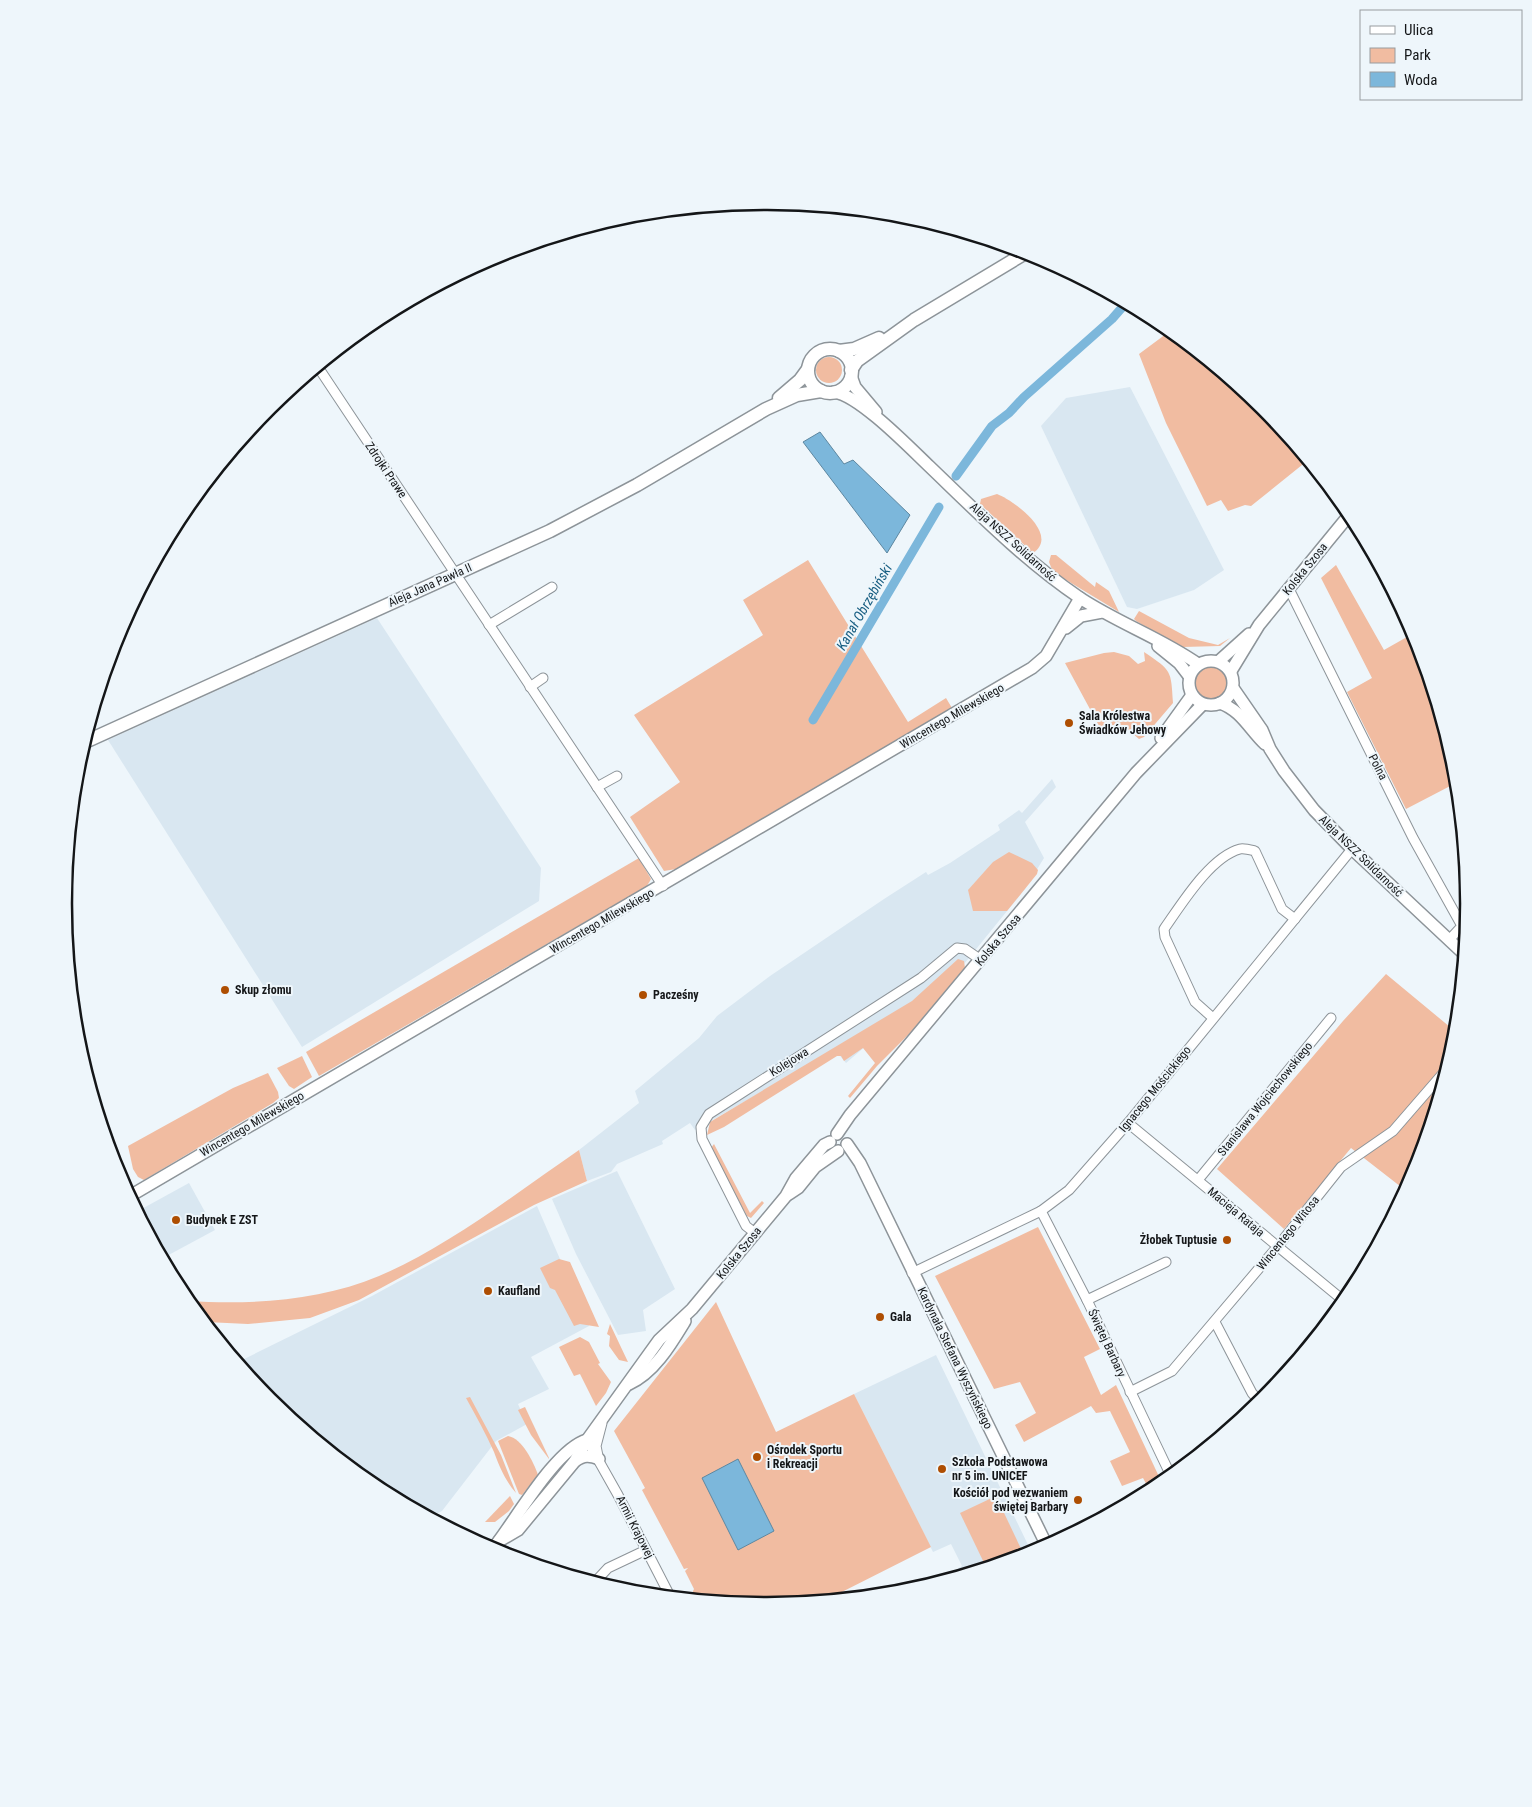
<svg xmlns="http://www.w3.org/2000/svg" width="1532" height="1807" font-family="'Roboto Condensed',sans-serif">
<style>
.built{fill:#d9e7f1}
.green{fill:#f1bca1}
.water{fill:#7cb7db;stroke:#5d87a0}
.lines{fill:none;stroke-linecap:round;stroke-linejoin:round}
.canal{stroke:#7cb7db;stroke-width:9}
.minor-casing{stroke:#8d9499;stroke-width:11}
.tertiary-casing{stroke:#8d9499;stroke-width:14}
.secondary-casing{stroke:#8d9499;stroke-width:15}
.minor{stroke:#fff;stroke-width:9}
.tertiary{stroke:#fff;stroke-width:11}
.secondary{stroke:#fff;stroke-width:12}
.poi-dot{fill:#ae4e02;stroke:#eef6fb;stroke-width:2}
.labels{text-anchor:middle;stroke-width:4;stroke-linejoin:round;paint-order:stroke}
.street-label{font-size:12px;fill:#141618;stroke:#eef6fb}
.poi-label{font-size:12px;font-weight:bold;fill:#141618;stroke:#eef6fb;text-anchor:start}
.water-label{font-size:14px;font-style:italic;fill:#185e82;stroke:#eef6fb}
.rim{fill:none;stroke:#141618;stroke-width:2.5}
</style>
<rect width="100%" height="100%" fill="#eef6fb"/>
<!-- built -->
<g class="built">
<polygon points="1130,387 1224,570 1194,590 1137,609 1127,607 1041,426 1066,398"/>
<polygon points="377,618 541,868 539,901 302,1047 108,740"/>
<polygon points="1052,779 1056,787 1025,822 1044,858 1025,889 921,1017 867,1045 846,1063 835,1050 695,1130 690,1123 662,1141 663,1144 617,1164 611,1172 587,1181 579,1150 639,1103 635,1091 699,1038 717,1016 770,976 884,899 926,872 928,875 950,863 1000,830 998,825 1019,810 1022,813"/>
<polygon points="617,1171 675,1289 643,1310 646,1331 618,1335 576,1254 552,1199"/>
<polygon points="189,1183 215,1230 163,1258 138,1211"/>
<polygon points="537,1206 589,1326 531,1357 549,1389 518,1404 527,1424 496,1441 442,1511 430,1517 376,1487 269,1400 238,1362 372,1296"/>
<polygon points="936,1355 1032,1553 936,1582 962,1566 951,1544 933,1552 854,1394"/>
</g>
<!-- green -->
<g class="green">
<polygon points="1170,331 1263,407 1307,461 1251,506 1245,505 1228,511 1221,500 1207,506 1166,423 1139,354"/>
<circle cx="829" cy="370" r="13"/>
<path d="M997,494c18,7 63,41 36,59l-53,-49 1,-5z"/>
<polygon points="1051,555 1056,555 1095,587 1096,582 1109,591 1119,612 1053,572 1049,562"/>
<polygon points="808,560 908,722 946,698 952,708 676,869 664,871 630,817 680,782 634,715 763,635 743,600"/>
<polygon points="1336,565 1384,650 1414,633 1455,767 1456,783 1406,809 1347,692 1372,678 1321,578"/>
<polygon points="1139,611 1189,638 1218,645 1230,638 1220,646 1183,647 1182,648 1136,621 1134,619"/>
<path d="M1114,652l15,4 9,8 7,-3 -1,-9c28,19 27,18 29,51l-29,34 -5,2 -14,-12 -21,8 -39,-72 39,-10z"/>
<circle cx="1211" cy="683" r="16"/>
<polygon points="1009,852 1032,863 1038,870 1037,874 1007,911 973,911 968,890 993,862"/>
<polygon points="639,858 651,879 647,886 319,1076 306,1052"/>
<polygon points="958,959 964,961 965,968 911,1032 877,1066 850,1098 848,1096 875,1063 863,1048 844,1061 841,1056 837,1056 724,1127 707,1135 710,1122 912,1001"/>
<polygon points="1386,974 1456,1032 1415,1172 1405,1190 1351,1148 1284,1229 1217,1169 1343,1021"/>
<polygon points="302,1056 312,1077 294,1089 289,1086 277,1068"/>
<polygon points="268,1073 278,1092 279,1098 273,1103 144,1180 138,1177 133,1169 128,1146 233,1088"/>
<polygon points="714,1144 750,1213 762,1201 764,1203 751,1218 747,1216 711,1148"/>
<path d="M579,1150l8,31 -53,24 -175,95 -49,18 -62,6 -42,-2 -18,-21c63,4 132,0 191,-25 67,-28 139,-84 200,-126z"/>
<polygon points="1038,1227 1100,1349 1084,1357 1101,1395 1116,1385 1162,1483 1150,1491 1143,1478 1122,1486 1110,1461 1130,1452 1110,1411 1096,1413 1091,1406 1024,1442 1015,1425 1036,1413 1020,1382 994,1389 935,1276"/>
<polygon points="559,1259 570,1262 599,1327 580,1324 574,1326 555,1290 550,1288 540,1268"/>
<polygon points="716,1302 776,1432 854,1394 931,1547 826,1600 766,1606 690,1598 694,1589 685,1571 688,1568 684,1569 642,1490 645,1488 614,1431"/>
<polygon points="610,1324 628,1362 619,1360 609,1346 610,1336 607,1334"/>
<polygon points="580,1337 589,1342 600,1363 598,1364 611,1382 606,1393 596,1406 580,1374 574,1376 559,1347"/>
<path d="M470,1397l31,58 15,38c-11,-13 -16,-25 -22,-41 -8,-18 -18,-36 -28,-54z"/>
<polygon points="525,1407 549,1458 549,1459 531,1435 518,1410"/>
<path d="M508,1436c14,2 26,27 30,39l-16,20 -3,-1 -21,-53z"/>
<polygon points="510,1496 514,1504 509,1511 495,1522 485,1522"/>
<polygon points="996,1496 1024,1555 986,1567 960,1513"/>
</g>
<!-- water -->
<g class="water">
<polygon points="820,432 844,464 853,460 910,515 887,553 803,442"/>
<polygon points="738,1459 774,1531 738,1550 702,1478"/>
</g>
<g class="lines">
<!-- canal -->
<g class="canal">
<polyline points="956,476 992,426 1009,413 1024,397 1112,319 1126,303"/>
<polyline points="813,720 939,507"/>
</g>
<defs>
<g id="minor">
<polyline points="318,367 663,886"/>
<polyline points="1289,589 1413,838 1462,926 1449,940"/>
<polyline points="489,625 552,587"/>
<polyline points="530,687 543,678"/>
<polyline points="597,787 617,776"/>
<path d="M1213,1018l-18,-16 -30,-65 -1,-8c17,-24 46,-72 76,-80 4,-1 11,1 15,2l27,58 13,10"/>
<polyline points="1128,1123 1344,1301"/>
<polyline points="1198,1180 1331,1018"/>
<polyline points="1041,1211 1087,1300 1171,1476"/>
<polyline points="755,1233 746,1226 702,1139 701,1127 709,1114 921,978 957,948 965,949 981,960"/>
<polyline points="912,1273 1041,1211 1069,1190 1128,1123 1352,849"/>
<polyline points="1087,1300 1166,1262"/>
<polyline points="1215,1322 1252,1393 1260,1402"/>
<polyline points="1130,1392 1172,1371 1278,1246 1341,1167 1393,1131 1445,1071"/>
<polyline points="587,1440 618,1495 670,1596"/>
<polyline points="598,1456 596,1446 602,1423"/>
<polyline points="595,1582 608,1568 646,1550"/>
</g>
<g id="tertiary">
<polyline points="851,376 855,387 876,412"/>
<path d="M834,392c25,3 76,56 95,74 48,46 95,94 151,132 38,25 81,40 118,66"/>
<polyline points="1066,628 1081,616 1102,612"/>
<polyline points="1158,646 1179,663 1189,676"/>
<circle cx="1211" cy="683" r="22"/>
<polyline points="1219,661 1249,634"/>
<polyline points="1231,671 1259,625 1350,514"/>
<polyline points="1233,688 1262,730 1270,749 1284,771 1314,810 1352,849 1463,953"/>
<path d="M1220,703c21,7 30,27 45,41"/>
<polyline points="1161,738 1192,695"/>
<polyline points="837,1134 850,1115 1136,773 1203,704"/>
<polyline points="847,1144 860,1163 1047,1546"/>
<polyline points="789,1194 798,1188 815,1167 838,1151"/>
<polyline points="130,1196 1032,668 1046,656 1080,598"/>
<path d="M629,1384c25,-11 42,-40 56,-63"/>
<path d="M575,1461c9,-6 14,-6 24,-2"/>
<polyline points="499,1541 518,1530 575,1461 587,1440 659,1340 692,1309 786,1196 796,1178 824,1145 830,1142"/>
<path d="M492,1550c22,-27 63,-101 95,-110"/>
</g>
<g id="secondary">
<circle cx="830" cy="371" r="22"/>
<polyline points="839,351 854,349 879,338"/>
<polyline points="851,370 857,361 914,320 1027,252"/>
<polyline points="779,398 800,380 808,369"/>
<polyline points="85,742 550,531 637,485 766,409 797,395 821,391"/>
</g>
</defs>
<!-- minor casing -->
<use href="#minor" class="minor-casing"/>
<!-- tertiary casing -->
<use href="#tertiary" class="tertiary-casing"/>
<!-- secondary casing -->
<use href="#secondary" class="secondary-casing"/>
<!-- minor -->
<use href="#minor" class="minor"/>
<!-- tertiary -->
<use href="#tertiary" class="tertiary"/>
<!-- secondary -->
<use href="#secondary" class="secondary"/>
</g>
<!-- markers -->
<g class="poi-dot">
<circle cx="1069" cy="723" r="5"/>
<circle cx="225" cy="990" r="5"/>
<circle cx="643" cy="995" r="5"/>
<circle cx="176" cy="1220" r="5"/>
<circle cx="1227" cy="1240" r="5"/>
<circle cx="488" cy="1291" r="5"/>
<circle cx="880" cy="1317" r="5"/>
<circle cx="757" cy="1457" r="5"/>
<circle cx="942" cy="1469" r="5"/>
<circle cx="1078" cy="1500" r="5"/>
</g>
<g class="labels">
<!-- street labels -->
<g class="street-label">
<text transform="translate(386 470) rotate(56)" y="4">Zdrojki Prawe</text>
<text transform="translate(1013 542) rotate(42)" y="4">Aleja NSZZ Solidarność</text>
<text transform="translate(1305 569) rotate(-51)" y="4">Kolska Szosa</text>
<text transform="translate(430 585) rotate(-24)" y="4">Aleja Jana Pawła II</text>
<text transform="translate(952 716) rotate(-30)" y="4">Wincentego Milewskiego</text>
<text transform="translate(1378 767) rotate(63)" y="4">Polna</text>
<text transform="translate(1361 856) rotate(44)" y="4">Aleja NSZZ Solidarność</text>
<text transform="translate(602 921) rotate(-30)" y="4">Wincentego Milewskiego</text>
<text transform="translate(998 940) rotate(-50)" y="4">Kolska Szosa</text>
<text transform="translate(789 1062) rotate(-32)" y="4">Kolejowa</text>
<text transform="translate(1155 1089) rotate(-51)" y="4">Ignacego Mościckiego</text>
<text transform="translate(1265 1099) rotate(-51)" y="4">Stanisława Wojciechowskiego</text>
<text transform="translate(252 1124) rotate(-30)" y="4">Wincentego Milewskiego</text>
<text transform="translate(1236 1212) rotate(40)" y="4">Macieja Rataja</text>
<text transform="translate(1288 1233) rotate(-51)" y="4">Wincentego Witosa</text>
<text transform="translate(739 1253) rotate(-51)" y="4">Kolska Szosa</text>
<text transform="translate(1107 1343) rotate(65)" y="4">Świętej Barbary</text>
<text transform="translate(955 1358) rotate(64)" y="4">Kardynała Stefana Wyszyńskiego</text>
<text transform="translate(635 1527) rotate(63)" y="4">Armii Krajowej</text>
</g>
<!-- poi labels -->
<g class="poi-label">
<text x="1079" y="720">Sala Królestwa<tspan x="1079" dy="14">Świadków Jehowy</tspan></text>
<text x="235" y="994">Skup złomu</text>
<text x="653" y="999">Pacześny</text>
<text x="186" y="1224">Budynek E ZST</text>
<text x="1217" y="1244" text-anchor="end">Żłobek Tuptusie</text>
<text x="498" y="1295">Kaufland</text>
<text x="890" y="1321">Gala</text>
<text x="767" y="1454">Ośrodek Sportu<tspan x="767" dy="14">i Rekreacji</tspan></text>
<text x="952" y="1466">Szkoła Podstawowa<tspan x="952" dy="14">nr 5 im. UNICEF</tspan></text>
<text x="1068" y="1497" text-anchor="end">Kościół pod wezwaniem<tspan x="1068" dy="14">świętej Barbary</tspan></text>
</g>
<!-- water labels -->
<g class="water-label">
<text transform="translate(864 607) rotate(-60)" y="5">Kanał Obrzębiński</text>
</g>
</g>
<!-- crop -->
<path d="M0 0H1532V1807H0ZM765 210H767A693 693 0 0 1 1460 903V904A693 693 0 0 1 767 1597H765A693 693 0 0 1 72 904V903A693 693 0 0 1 765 210Z" fill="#eef6fb" fill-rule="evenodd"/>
<path class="rim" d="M765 210H767A693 693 0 0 1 1460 903V904A693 693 0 0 1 767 1597H765A693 693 0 0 1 72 904V903A693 693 0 0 1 765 210Z"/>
<!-- legend -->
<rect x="1360" y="10" width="162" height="90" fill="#eef6fb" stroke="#979ca0"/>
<rect x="1370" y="26" width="25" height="8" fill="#ffffff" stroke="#979ca0"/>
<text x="1404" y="35" font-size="15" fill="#141618">Ulica</text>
<rect x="1370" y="48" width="25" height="15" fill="#f1bca1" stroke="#979ca0"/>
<text x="1404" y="60" font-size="15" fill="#141618">Park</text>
<rect x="1370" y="72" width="25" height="15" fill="#7cb7db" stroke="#979ca0"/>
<text x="1404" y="85" font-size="15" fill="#141618">Woda</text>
</svg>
